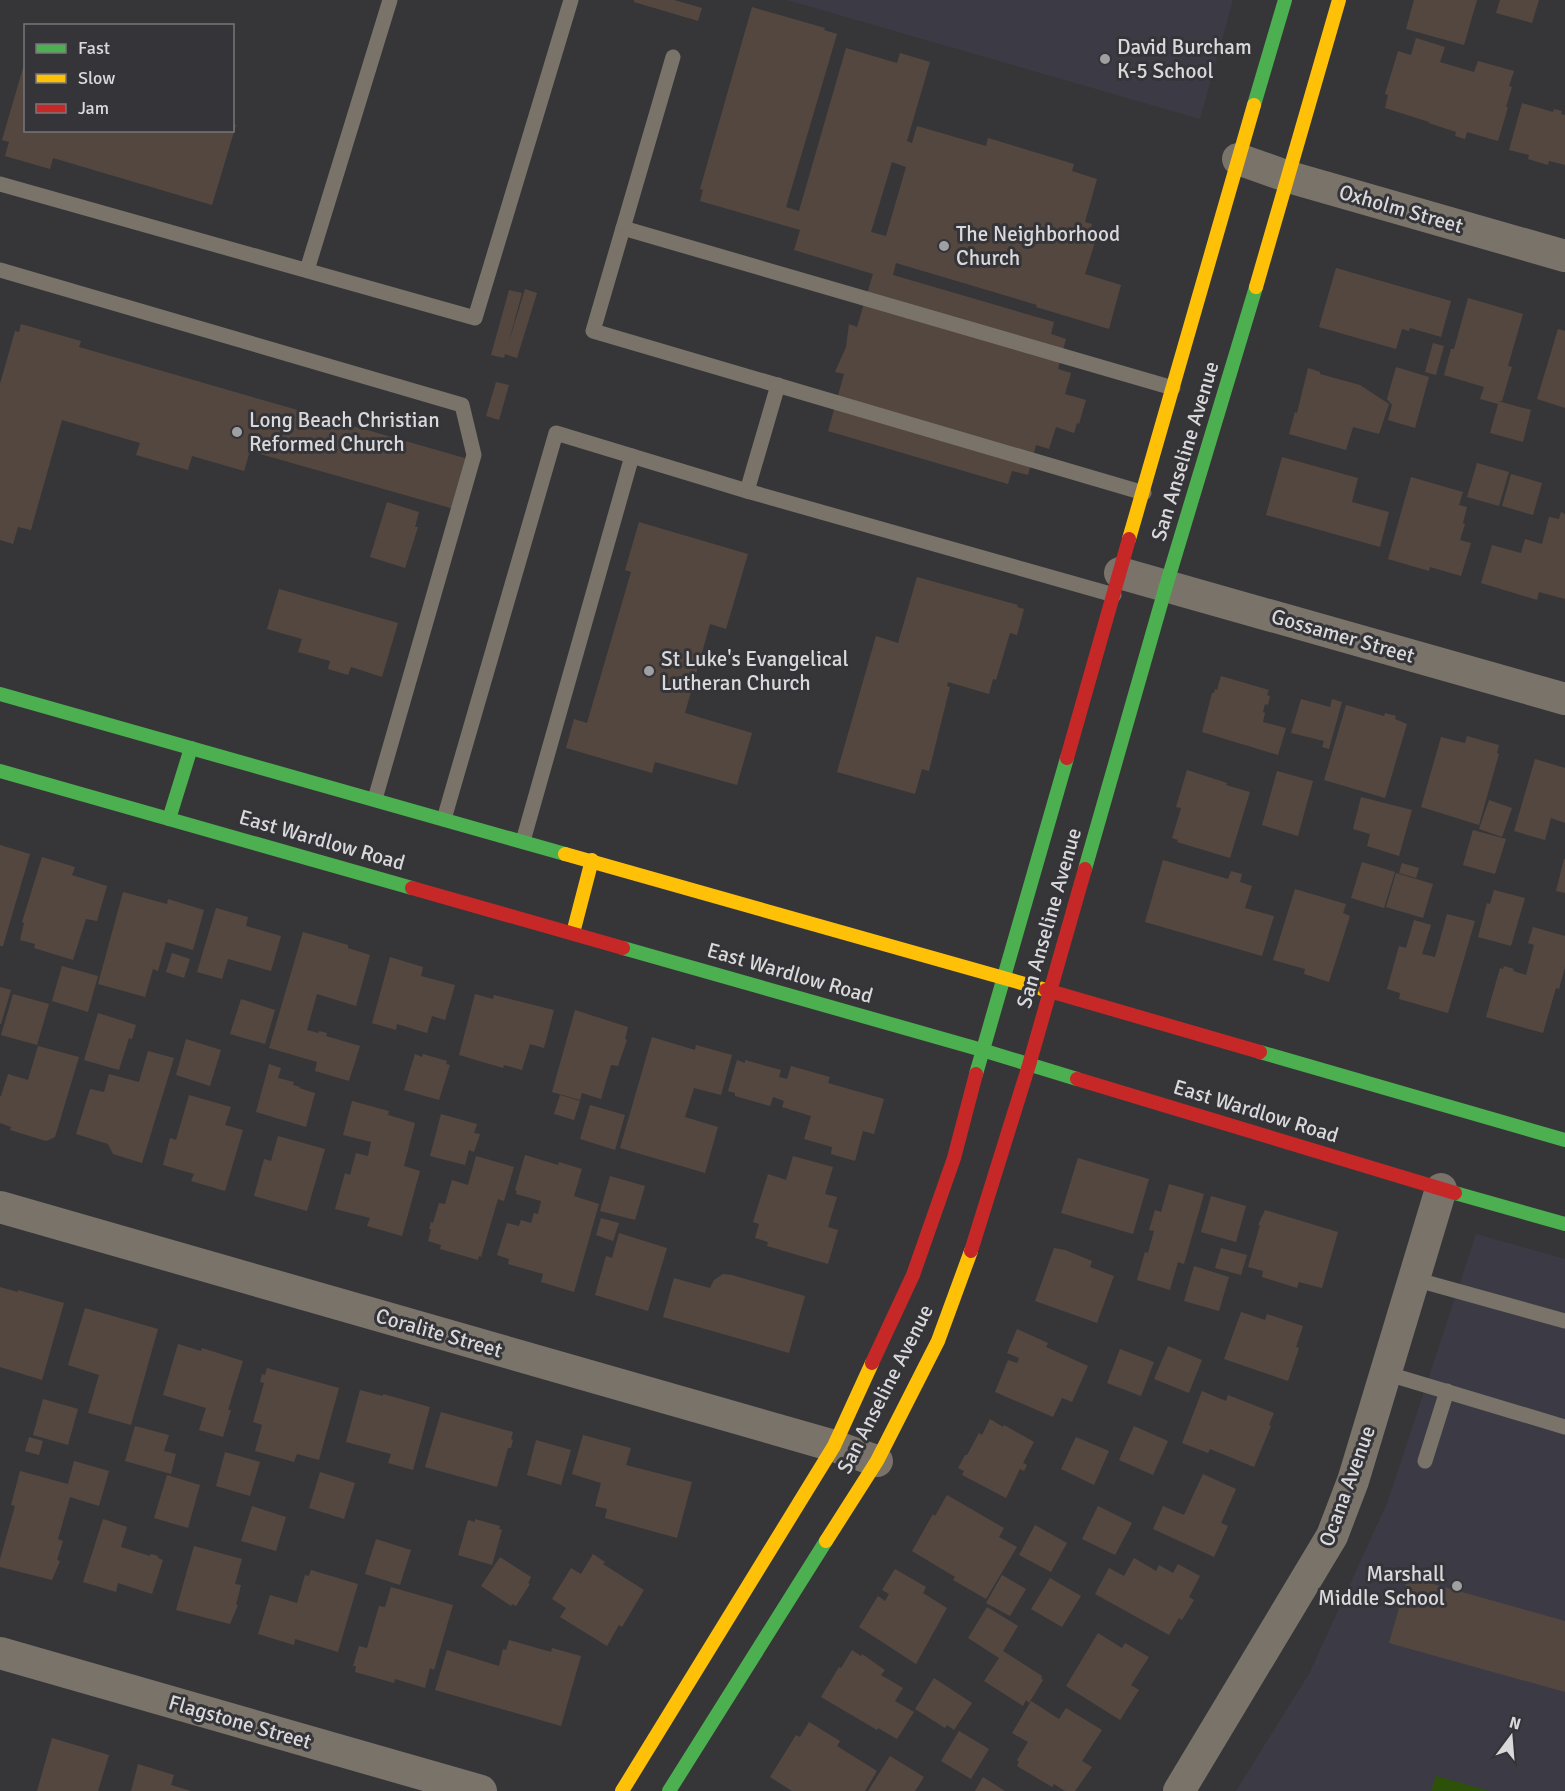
<svg xmlns="http://www.w3.org/2000/svg" width="1565" height="1791" font-family="Signika,sans-serif">
<style>
.built{fill:#3c3b45}
.green{fill:#2d5108}
.building{fill:#544740;fill-rule:evenodd}
.lines{fill:none;stroke-linecap:round;stroke-linejoin:round}
.lane{stroke:#7a736a;stroke-width:15}
.street{stroke:#7a736a;stroke-width:32}
.fast{stroke:#4caf50;stroke-width:14}
.slow{stroke:#ffc107;stroke-width:14}
.jam{stroke:#c62828;stroke-width:14}
.poi-dot{fill:#a0a0a3;stroke:#353539;stroke-width:2}
.labels{text-anchor:middle;stroke-width:6;stroke-linejoin:round;paint-order:stroke}
.poi-label{font-size:21px;fill:#d9d9dc;stroke:#353539;text-anchor:start}
.street-label{font-size:21px;fill:#d9d9dc;stroke:#353539}
</style>
<rect width="100%" height="100%" fill="#363638"/>
<!-- built -->
<g class="built">
<polygon points="787,0 1233,0 1200,119"/>
<polygon points="1476,1234 1565,1259 1565,1791 1236,1791 1310,1672 1388,1501"/>
</g>
<!-- green -->
<polygon class="green" points="1436,1776 1489,1791 1431,1791"/>
<!-- building -->
<g class="building">
<polygon points="634,0 674,0 702,8 698,21 634,2"/>
<polygon points="1414,0 1477,0 1464,45 1406,29"/>
<polygon points="1500,0 1539,0 1532,23 1496,13"/>
<path d="M752,7l73,21 -1,2 13,4 -51,173 13,4 47,-163 51,15 3,-10 30,9 -23,79 5,2 5,-17 69,20 2,-8 86,26 -2,7 25,8 -12,43 7,2 -4,16 7,2 -10,32 36,11 -12,44 -73,-22 1,-2 -141,-42 -3,12 161,47 -3,12 15,5 -8,30 13,4 -6,21 21,6 -7,24 -2,-1 -3,10 -18,-6 -7,22 -13,-4 -8,30 -16,-4 -4,13 -180,-53 16,-57 -9,-2 11,-25 3,-23 8,3 16,-53 -79,-24 6,-20 -100,-29 3,-11 -3,-1zM892,162l14,5 -20,69 -15,-4z"/>
<polygon points="1416,38 1445,47 1440,62 1474,72 1478,61 1514,71 1509,86 1512,87 1506,107 1508,107 1498,141 1467,132 1465,139 1455,136 1456,132 1429,123 1429,122 1385,108 1388,95 1385,94 1398,51 1411,55"/>
<polygon points="23,68 26,68 26,130 232,130 232,124 236,125 212,205 53,158 50,169 5,156 9,142 2,140"/>
<polygon points="1522,103 1553,112 1554,109 1562,111 1561,114 1565,115 1565,165 1549,161 1548,165 1528,159 1529,155 1509,150"/>
<polygon points="1336,268 1451,301 1441,337 1410,328 1409,331 1402,329 1396,349 1319,327"/>
<polygon points="525,289 537,293 517,358 505,354 504,358 491,355 509,290 522,293 508,345"/>
<polygon points="1468,298 1523,314 1508,366 1512,367 1502,401 1498,401 1531,410 1523,442 1490,433 1498,404 1480,399 1484,387 1444,375 1451,349 1454,349"/>
<polygon points="21,324 81,341 79,347 468,459 454,509 250,451 244,471 192,456 188,470 136,455 140,443 62,420 31,530 18,527 13,544 0,540 0,384 15,331 19,332"/>
<polygon points="1558,329 1565,331 1565,408 1537,399"/>
<polygon points="1433,343 1444,346 1436,375 1425,372"/>
<polygon points="1396,367 1429,377 1415,428 1388,420 1392,405 1387,399"/>
<polygon points="1308,368 1320,372 1320,374 1360,385 1389,404 1379,434 1353,427 1346,450 1289,434 1295,412 1297,413"/>
<polygon points="496,382 509,385 499,420 486,416"/>
<polygon points="1282,457 1358,478 1352,502 1389,512 1380,547 1266,515"/>
<polygon points="1477,463 1509,472 1499,506 1467,497"/>
<polygon points="1511,474 1542,483 1533,515 1502,506"/>
<polygon points="1411,477 1463,492 1459,505 1467,507 1463,523 1465,524 1460,540 1471,543 1461,576 1430,567 1429,571 1388,559"/>
<polygon points="387,502 419,512 415,527 418,527 405,568 370,557"/>
<polygon points="1561,512 1565,514 1565,599 1539,592 1537,600 1481,583 1492,545 1521,553 1525,539 1542,544 1549,517 1559,519"/>
<polygon points="639,522 748,554 726,629 710,624 685,713 752,733 737,785 655,762 652,773 566,748 574,719 587,723 631,572 625,570"/>
<polygon points="917,577 1018,605 1017,607 1024,609 1017,635 1010,633 996,680 993,679 989,694 948,682 947,686 950,687 929,771 922,769 915,794 837,772 876,636 898,643"/>
<polygon points="279,589 398,623 382,677 351,667 348,675 328,669 330,661 298,652 302,639 267,629"/>
<polygon points="1221,676 1269,690 1267,695 1270,696 1268,705 1265,704 1263,712 1265,713 1263,722 1286,728 1278,755 1202,732 1212,693 1214,693 1215,689 1217,690"/>
<polygon points="1301,699 1330,707 1332,699 1342,702 1329,749 1322,747 1324,741 1291,733"/>
<polygon points="1346,705 1384,716 1385,713 1396,716 1395,719 1407,724 1385,798 1324,780"/>
<polygon points="1467,736 1499,745 1497,753 1499,754 1479,825 1421,807 1441,737 1465,743"/>
<polygon points="1535,759 1565,768 1565,823 1551,818 1545,840 1514,831"/>
<polygon points="1187,770 1227,783 1226,785 1250,792 1230,858 1177,842 1178,840 1172,838 1181,808 1176,807"/>
<polygon points="1277,771 1313,781 1298,836 1262,825"/>
<polygon points="1361,797 1412,810 1399,856 1367,846 1370,834 1353,829"/>
<polygon points="1489,800 1512,808 1502,837 1479,829"/>
<polygon points="1473,830 1506,839 1495,874 1463,865"/>
<polygon points="0,845 30,854 3,946 0,946"/>
<polygon points="42,857 75,867 72,875 107,886 97,921 86,919 73,960 34,948 35,944 20,940 24,923 22,922"/>
<polygon points="1564,859 1565,859 1565,893 1556,891"/>
<polygon points="1163,860 1228,879 1231,871 1242,874 1240,882 1252,886 1245,908 1274,916 1262,956 1145,922"/>
<polygon points="1362,862 1395,872 1384,908 1351,898"/>
<polygon points="1402,863 1419,868 1416,878 1399,873"/>
<polygon points="1396,873 1433,884 1423,918 1386,907"/>
<polygon points="1295,889 1346,904 1343,913 1350,916 1329,982 1304,974 1305,969 1273,960"/>
<polygon points="1494,890 1525,898 1511,946 1478,937 1487,903 1490,904"/>
<polygon points="123,892 167,904 168,899 204,910 193,950 166,942 158,971 153,969 145,997 98,984"/>
<polygon points="216,908 248,917 246,926 281,936 271,971 228,959 222,979 197,972"/>
<polygon points="1447,914 1475,921 1448,1013 1399,999 1400,993 1387,989 1399,946 1406,948 1414,920 1431,925 1422,954 1435,957"/>
<polygon points="1533,927 1565,936 1565,967 1559,989 1556,988 1543,1033 1486,1017 1500,968 1503,969 1504,966 1514,969 1513,971 1526,975 1534,945 1528,943"/>
<polygon points="303,932 348,945 348,948 370,955 356,1006 317,994 307,1030 318,1033 319,1031 327,1033 326,1036 360,1046 349,1081 315,1071 317,1062 269,1048"/>
<polygon points="172,953 190,959 184,978 166,972"/>
<polygon points="390,957 423,967 421,976 455,985 445,1020 432,1016 427,1033 397,1024 396,1030 372,1023"/>
<polygon points="62,966 98,976 88,1012 52,1001"/>
<polygon points="0,987 11,990 1,1024 0,1024"/>
<polygon points="13,994 49,1004 37,1045 1,1035"/>
<polygon points="475,994 493,999 494,995 554,1010 544,1048 530,1044 522,1070 504,1065 503,1068 459,1055"/>
<polygon points="241,999 275,1010 265,1044 230,1034"/>
<polygon points="575,1010 628,1027 625,1039 627,1040 618,1066 611,1065 601,1099 582,1093 580,1100 552,1092"/>
<polygon points="98,1013 136,1025 132,1039 129,1038 119,1070 84,1060"/>
<polygon points="652,1037 695,1050 696,1045 732,1055 721,1095 694,1088 685,1117 718,1127 705,1173 620,1148"/>
<polygon points="186,1039 221,1050 210,1086 176,1075"/>
<polygon points="38,1046 79,1057 55,1137 46,1141 10,1130 11,1127 0,1123 0,1096 1,1096 8,1074 28,1080"/>
<polygon points="148,1051 174,1058 142,1163 113,1154 108,1144 76,1134 90,1089 104,1092 109,1074 139,1082"/>
<polygon points="415,1054 422,1057 423,1054 447,1061 446,1064 450,1065 439,1100 404,1090"/>
<polygon points="737,1060 745,1063 745,1060 781,1070 779,1077 787,1079 791,1066 830,1077 828,1083 884,1099 874,1134 863,1131 855,1161 831,1154 832,1147 804,1139 811,1116 782,1107 784,1101 773,1097 770,1106 735,1096 735,1093 728,1091"/>
<polygon points="269,1064 281,1068 278,1078 294,1082 293,1085 300,1087 299,1088 315,1093 306,1127 256,1112"/>
<polygon points="189,1095 231,1107 225,1125 243,1130 225,1191 191,1181 194,1174 163,1165 170,1138 176,1140"/>
<polygon points="560,1095 580,1101 574,1120 554,1114"/>
<polygon points="352,1101 389,1111 388,1115 415,1123 404,1166 420,1171 402,1236 367,1226 370,1218 335,1209 345,1173 350,1175 356,1153 368,1156 371,1142 343,1135"/>
<polygon points="590,1105 625,1115 615,1150 580,1139"/>
<polygon points="441,1114 477,1124 474,1133 480,1134 474,1152 469,1150 465,1165 430,1156"/>
<polygon points="278,1136 325,1149 307,1211 254,1196 264,1159 271,1161"/>
<polygon points="525,1155 558,1165 559,1162 582,1169 574,1196 599,1204 574,1292 541,1282 543,1274 508,1264 509,1259 497,1255 507,1223 519,1226 521,1220 531,1223 534,1213 538,1214 541,1201 516,1194 517,1191 515,1190"/>
<polygon points="476,1156 514,1167 504,1201 498,1199 481,1257 479,1256 478,1260 440,1249 441,1245 428,1241 431,1229 429,1229 431,1222 433,1223 439,1203 445,1204 452,1180 468,1185"/>
<polygon points="793,1156 833,1167 825,1194 837,1197 828,1227 838,1230 828,1264 767,1246 768,1242 755,1238 759,1224 753,1222 768,1174 786,1180"/>
<polygon points="1078,1158 1149,1179 1133,1234 1061,1213"/>
<polygon points="610,1176 645,1186 635,1220 600,1211"/>
<polygon points="1169,1184 1204,1194 1184,1264 1178,1262 1170,1290 1137,1280 1145,1252 1148,1253 1154,1231 1149,1230 1155,1210 1161,1212"/>
<polygon points="1211,1196 1246,1206 1236,1242 1201,1232"/>
<polygon points="1265,1210 1338,1232 1322,1288 1299,1282 1297,1288 1262,1277 1263,1271 1248,1267 1260,1225 1258,1225"/>
<polygon points="601,1218 619,1223 613,1241 596,1235"/>
<polygon points="619,1233 667,1248 648,1311 595,1295 606,1256 612,1258"/>
<polygon points="1054,1248 1065,1250 1092,1261 1090,1267 1114,1276 1097,1323 1035,1301"/>
<polygon points="1221,1248 1247,1255 1241,1275 1215,1268"/>
<polygon points="1194,1266 1229,1277 1219,1311 1184,1301"/>
<polygon points="723,1274 732,1275 805,1296 789,1353 663,1317 674,1278 710,1288 714,1280"/>
<polygon points="0,1287 18,1292 18,1290 64,1303 42,1380 0,1367"/>
<polygon points="85,1308 158,1329 131,1425 88,1413 99,1375 68,1365"/>
<polygon points="1241,1312 1265,1320 1267,1314 1303,1326 1296,1347 1299,1348 1288,1381 1224,1359"/>
<polygon points="1017,1329 1048,1343 1046,1347 1088,1366 1072,1402 1062,1398 1053,1417 995,1392 1008,1360 1017,1363 1019,1358 1007,1353"/>
<polygon points="178,1344 201,1351 202,1348 243,1361 228,1410 231,1410 223,1437 199,1430 206,1408 163,1395"/>
<polygon points="1168,1346 1202,1360 1189,1393 1154,1379"/>
<polygon points="1120,1349 1154,1362 1141,1396 1107,1383"/>
<polygon points="267,1368 339,1388 319,1460 297,1454 294,1462 255,1451 262,1425 253,1422 264,1383 260,1382 262,1374 265,1375"/>
<polygon points="360,1390 383,1396 383,1394 430,1407 413,1470 388,1463 391,1454 346,1442"/>
<polygon points="1202,1391 1226,1401 1228,1395 1274,1413 1269,1425 1271,1426 1254,1467 1210,1449 1208,1453 1182,1443"/>
<polygon points="43,1399 78,1409 68,1445 33,1435"/>
<polygon points="441,1412 513,1432 511,1439 513,1440 511,1448 508,1448 497,1487 425,1467"/>
<polygon points="990,1419 1003,1427 1004,1425 1034,1442 1023,1463 1027,1465 1024,1471 1020,1469 1006,1498 962,1475 964,1471 958,1468 965,1455 967,1455 979,1433 982,1435"/>
<polygon points="135,1426 169,1435 164,1451 176,1454 171,1474 125,1461"/>
<polygon points="1134,1426 1168,1441 1153,1475 1119,1460"/>
<polygon points="583,1435 631,1448 626,1465 692,1482 677,1538 605,1518 607,1509 595,1506 601,1483 572,1474"/>
<polygon points="29,1437 43,1441 39,1455 25,1451"/>
<polygon points="1076,1437 1109,1451 1094,1485 1061,1469"/>
<polygon points="536,1440 571,1450 561,1485 527,1475"/>
<polygon points="225,1452 260,1462 250,1496 216,1486"/>
<polygon points="74,1461 109,1471 99,1506 70,1497 58,1539 63,1541 57,1560 60,1561 52,1580 0,1567 0,1559 15,1506 11,1505 20,1471 68,1484"/>
<polygon points="320,1472 355,1483 344,1519 309,1508"/>
<polygon points="1203,1474 1236,1489 1221,1523 1228,1526 1214,1557 1153,1529 1163,1506 1184,1515"/>
<polygon points="167,1475 200,1485 188,1528 154,1518"/>
<polygon points="947,1495 1004,1528 999,1537 1017,1547 986,1599 953,1580 955,1577 912,1551 933,1514 935,1516"/>
<polygon points="252,1506 286,1517 276,1551 241,1541"/>
<polygon points="1098,1506 1132,1523 1115,1555 1082,1539"/>
<polygon points="103,1519 127,1527 121,1547 150,1556 151,1554 158,1556 158,1558 163,1560 152,1594 118,1583 116,1592 83,1582"/>
<polygon points="475,1519 500,1526 499,1529 502,1530 492,1565 458,1555 468,1520 475,1522"/>
<polygon points="1035,1525 1067,1543 1051,1572 1019,1555"/>
<polygon points="376,1539 411,1550 400,1585 365,1574"/>
<polygon points="194,1546 242,1559 235,1584 241,1585 236,1605 238,1605 230,1624 176,1610"/>
<polygon points="593,1554 605,1562 603,1564 644,1590 622,1627 619,1625 607,1646 560,1617 566,1608 552,1599 571,1568 581,1574"/>
<polygon points="500,1557 531,1577 528,1583 530,1584 516,1606 512,1604 511,1606 481,1586"/>
<polygon points="1134,1558 1156,1571 1159,1565 1173,1573 1178,1564 1200,1576 1189,1597 1194,1600 1182,1620 1179,1618 1169,1635 1095,1594 1109,1568 1124,1576"/>
<polygon points="895,1569 926,1587 923,1593 947,1608 916,1664 859,1627 878,1596 885,1601 889,1594 882,1590"/>
<polygon points="311,1570 358,1584 338,1652 295,1639 294,1645 258,1634 270,1595 297,1603 305,1575 309,1576"/>
<polygon points="1002,1575 1026,1589 1010,1616 986,1603"/>
<polygon points="1408,1577 1565,1621 1565,1692 1389,1643"/>
<polygon points="1050,1578 1081,1596 1062,1627 1031,1609"/>
<polygon points="391,1587 453,1605 434,1670 430,1668 425,1688 395,1679 394,1683 355,1672 356,1666 353,1666 359,1646 367,1648 379,1606 385,1607"/>
<polygon points="987,1607 1018,1626 1003,1651 1042,1676 1041,1678 1043,1680 1029,1703 1026,1700 1023,1706 984,1681 999,1658 968,1638"/>
<polygon points="1098,1633 1122,1648 1125,1643 1149,1657 1131,1685 1139,1690 1120,1720 1066,1686"/>
<polygon points="509,1640 551,1652 552,1648 581,1656 561,1726 435,1690 447,1650 499,1666 503,1649 506,1650"/>
<polygon points="852,1650 861,1656 862,1654 885,1670 881,1675 903,1688 895,1701 914,1712 897,1739 878,1728 877,1730 821,1697 839,1667 841,1668"/>
<polygon points="934,1678 972,1703 954,1730 947,1725 945,1728 915,1709"/>
<polygon points="1031,1701 1059,1719 1066,1708 1102,1730 1082,1761 1092,1767 1075,1791 1065,1791 1054,1784 1052,1787 1017,1766 1019,1762 1017,1760 1028,1742 1012,1733"/>
<polygon points="809,1722 840,1741 837,1746 877,1771 865,1791 792,1791 770,1777 796,1735 800,1737"/>
<polygon points="959,1731 989,1749 971,1779 941,1761"/>
<polygon points="52,1738 109,1755 98,1791 37,1791"/>
<polygon points="890,1756 924,1777 915,1791 868,1791"/>
<polygon points="138,1764 174,1775 171,1785 191,1791 131,1791"/>
<polygon points="983,1777 1005,1791 975,1791"/>
</g>
<g class="lines">
<!-- lane -->
<g class="lane">
<polyline points="673,57 593,331 1144,493"/>
<polyline points="0,184 475,318 571,0"/>
<polyline points="623,228 1173,388"/>
<polyline points="0,270 462,405 474,455 375,799"/>
<polyline points="307,270 390,0"/>
<polyline points="747,491 778,385"/>
<polyline points="444,819 556,433 747,491 1114,595"/>
<polyline points="523,841 632,456"/>
<polyline points="1414,1279 1565,1321"/>
<polyline points="1385,1373 1565,1427"/>
<polyline points="1425,1461 1447,1391"/>
</g>
<!-- street -->
<g class="street">
<polyline points="1238,159 1289,177 1565,256"/>
<polyline points="1120,573 1565,699"/>
<polyline points="0,1207 834,1446 877,1461"/>
<polyline points="0,1653 481,1791"/>
<polyline points="1179,1791 1332,1536 1353,1481 1441,1189"/>
</g>
<!-- fast -->
<g class="fast">
<polyline points="1254,105 1285,0"/>
<polyline points="0,694 565,854"/>
<polyline points="0,771 412,888"/>
<polyline points="169,819 191,748"/>
<polyline points="1085,869 1166,586 1256,287"/>
<polyline points="623,948 982,1050 1077,1079"/>
<polyline points="1260,1052 1565,1140"/>
<polyline points="976,1074 1067,758"/>
<polyline points="1455,1193 1565,1224"/>
<polyline points="669,1791 826,1541"/>
</g>
<!-- slow -->
<g class="slow">
<polyline points="1256,287 1339,0"/>
<polyline points="1129,539 1254,105"/>
<polyline points="565,854 1046,990"/>
<polyline points="573,933 592,860"/>
<polyline points="826,1541 877,1461 938,1341 971,1251"/>
<polyline points="622,1791 834,1446 872,1363"/>
</g>
<!-- jam -->
<g class="jam">
<polyline points="1067,758 1129,539"/>
<polyline points="412,888 623,948"/>
<polyline points="1046,990 1260,1052"/>
<polyline points="1077,1079 1455,1193"/>
<polyline points="971,1251 1029,1065 1085,869"/>
<polyline points="872,1363 913,1275 954,1158 976,1074"/>
</g>
</g>
<!-- markers -->
<g class="poi-dot">
<circle cx="1105" cy="59" r="6"/>
<circle cx="944" cy="246" r="6"/>
<circle cx="237" cy="432" r="6"/>
<circle cx="649" cy="671" r="6"/>
<circle cx="1457" cy="1586" r="6"/>
</g>
<g class="labels">
<!-- poi labels -->
<g class="poi-label">
<text x="1117" y="54">David Burcham<tspan x="1117" dy="24">K-5 School</tspan></text>
<text x="956" y="241">The Neighborhood<tspan x="956" dy="24">Church</tspan></text>
<text x="249" y="427">Long Beach Christian<tspan x="249" dy="24">Reformed Church</tspan></text>
<text x="661" y="666">St Luke's Evangelical<tspan x="661" dy="24">Lutheran Church</tspan></text>
<text x="1445" y="1581" text-anchor="end">Marshall<tspan x="1445" dy="24">Middle School</tspan></text>
</g>
<!-- street labels -->
<g class="street-label">
<text transform="translate(1401 209) rotate(16)" y="7">Oxholm Street</text>
<text transform="translate(1185 451) rotate(-73)" y="7">San Anseline Avenue</text>
<text transform="translate(1343 636) rotate(16)" y="7">Gossamer Street</text>
<text transform="translate(322 840) rotate(16)" y="7">East Wardlow Road</text>
<text transform="translate(1049 918) rotate(-74)" y="7">San Anseline Avenue</text>
<text transform="translate(790 973) rotate(16)" y="7">East Wardlow Road</text>
<text transform="translate(1256 1111) rotate(17)" y="7">East Wardlow Road</text>
<text transform="translate(439 1333) rotate(16)" y="7">Coralite Street</text>
<text transform="translate(885 1389) rotate(-63)" y="7">San Anseline Avenue</text>
<text transform="translate(1347 1486) rotate(-70)" y="7">Ocana Avenue</text>
<text transform="translate(240 1722) rotate(16)" y="7">Flagstone Street</text>
</g>
</g>
<!-- legend -->
<rect x="24" y="24" width="210" height="108" fill="#353539" stroke="#77777a" stroke-width="1.5"/>
<rect x="36" y="44" width="30" height="9" fill="#4caf50" stroke="#77777a" stroke-width="1.5"/>
<text x="78" y="54" font-size="18" fill="#d9d9dc">Fast</text>
<rect x="36" y="74" width="30" height="9" fill="#ffc107" stroke="#77777a" stroke-width="1.5"/>
<text x="78" y="84" font-size="18" fill="#d9d9dc">Slow</text>
<rect x="36" y="104" width="30" height="9" fill="#c62828" stroke="#77777a" stroke-width="1.5"/>
<text x="78" y="114" font-size="18" fill="#d9d9dc">Jam</text>
<!-- north arrow -->
<g transform="translate(1511 1737) rotate(16)" stroke="#353539" stroke-width="4.5" paint-order="stroke">
<path d="M0-4.5L10 22L0 15L-10 22Z" fill="#d9d9dc"/>
<text y="-9" font-size="16" font-weight="bold" text-anchor="middle" fill="#d9d9dc">N</text>
</g>
</svg>
